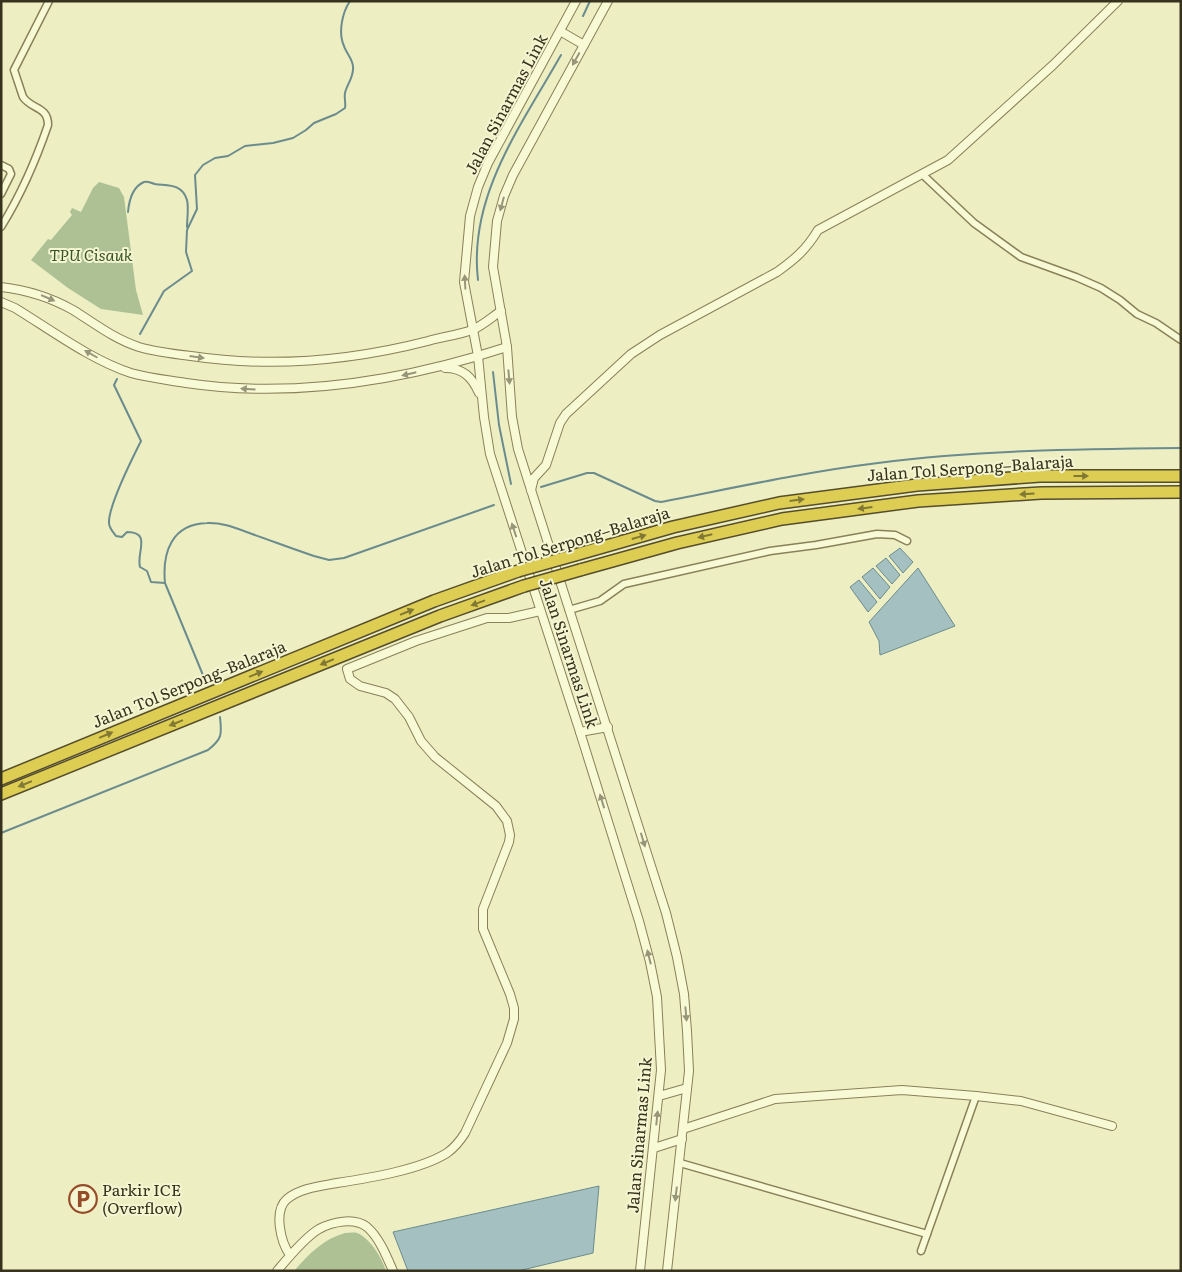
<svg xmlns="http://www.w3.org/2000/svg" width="1182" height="1272" font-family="Literata,serif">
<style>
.cemetery{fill:#adc195}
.water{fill:#a4c0c0;stroke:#6b8c8e}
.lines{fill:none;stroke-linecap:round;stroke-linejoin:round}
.stream{stroke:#6b8c8e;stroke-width:2}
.minor-casing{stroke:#888159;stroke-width:9}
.tertiary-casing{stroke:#888159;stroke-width:10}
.motorway-casing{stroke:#554d2d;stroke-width:14}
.minor{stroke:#f8f9d5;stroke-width:6}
.tertiary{stroke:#f8f9d5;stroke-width:8}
.motorway{stroke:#ddcd52;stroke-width:11}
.motorway-bridge-casing{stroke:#554d2d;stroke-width:14;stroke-linecap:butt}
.motorway-bridge{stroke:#ddcd52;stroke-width:11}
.oneway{fill:#989679}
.oneway2{fill:#827835}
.labels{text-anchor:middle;stroke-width:4;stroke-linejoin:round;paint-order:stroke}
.street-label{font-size:16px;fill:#37321d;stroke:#f4f5d1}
.park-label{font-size:16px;font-style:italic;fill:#385424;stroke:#f4f5d1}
.poi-label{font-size:16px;fill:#37321d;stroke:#f4f5d1;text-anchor:start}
</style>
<rect width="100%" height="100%" fill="#edeec2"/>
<!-- cemetery -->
<g class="cemetery">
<polygon points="99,182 119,188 124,197 136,290 143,315 101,309 68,288 31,260 48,239 51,240 72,215 70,212 72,208 81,212 93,188"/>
<path d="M345,1233c4,0 8,-1 12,0 13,5 25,25 29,38h-92c15,-17 29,-32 51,-38z"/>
</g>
<!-- water -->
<g class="water">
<polygon points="900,548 913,562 903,573 889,556"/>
<polygon points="886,558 900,575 892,584 876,566"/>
<polygon points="873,568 890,587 880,599 862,577"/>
<polygon points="918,568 955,626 880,655 879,641 869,622"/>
<polygon points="859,580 877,602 868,612 850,587"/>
<polygon points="599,1186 593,1253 518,1271 408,1271 393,1232"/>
</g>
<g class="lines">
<!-- stream -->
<g class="stream">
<polyline points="583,16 590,1"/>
<path d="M128,212c1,-11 4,-25 16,-30 4,-1 7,1 11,2 12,2 27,-1 32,16 2,8 0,19 0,27"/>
<path d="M478,280c-10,-84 44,-156 83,-225"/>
<path d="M140,334l24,-43 28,-20 -6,-19 1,-22 10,-21 -2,-34 8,-10 12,-7 13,-2 17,-10 28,-3 20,-5 13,-8 8,-7 22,-9 9,-6c1,-5 -1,-10 0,-15 2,-9 9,-16 8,-26 0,-8 -7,-14 -9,-21 -6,-13 -2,-33 6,-45"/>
<polyline points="493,372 499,425 511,484"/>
<path d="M117,379l-3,6 27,56c-8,16 -33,65 -32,82 0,5 4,9 7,13l6,1 5,-5c25,0 9,21 13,35l7,4 4,11 14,1"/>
<path d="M541,487l46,-14h7l61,28 6,1c72,-14 144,-30 217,-39 100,-13 202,-14 303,-15"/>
<path d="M205,680l-40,-97c-3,-31 7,-59 42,-60 15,-1 31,6 45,11 20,7 41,15 62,22l15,4 15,-2 150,-53"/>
<path d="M1,833l207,-83c14,-11 14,-15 12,-33"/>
</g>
<defs>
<g id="minor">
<polyline points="1,165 9,169 11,174 1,194"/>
<polyline points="922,174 974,223 1021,257 1076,277 1101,288 1120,300 1137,314 1156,323 1181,340"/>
<path d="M1,227c21,-34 34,-64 47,-102 0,-19 -16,-15 -25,-28l-9,-27 35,-69"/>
<polyline points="569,610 600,601 624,584 770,551 816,545 877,534 895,535 907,541"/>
<polyline points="680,1163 927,1234"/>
<polyline points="921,1251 976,1096"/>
</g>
<g id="tertiary">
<polyline points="576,1 488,163 478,187 470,216 464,282 478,356 484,417 490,454 580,732 639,921 650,962 657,997 661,1070 640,1271"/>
<polyline points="608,1 513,175 504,196 497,221 493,267 507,347 512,417 518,449 666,913 677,957 684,994 687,1031 689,1071 667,1271"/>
<polyline points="560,31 584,45"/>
<path d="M1,287c26,3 49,10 72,23 21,13 41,29 66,37 17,5 35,7 52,9 80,12 159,5 237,-15 14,-4 30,-6 44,-11 10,-4 20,-13 29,-19"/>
<path d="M1,302l14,6c36,22 76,52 116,65 18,5 37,7 55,10 109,16 217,-2 321,-36"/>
<path d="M445,368c18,0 27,9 34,25"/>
<path d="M531,490l3,-12 12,-13 14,-42 6,-9 65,-60 29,-19 117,-63c18,-13 29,-22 41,-42l130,-70 105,-95 65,-64"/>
<polyline points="580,732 608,727"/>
<polyline points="659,1096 687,1088"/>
<polyline points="683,1129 775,1099 902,1090 976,1096 1021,1101 1112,1126"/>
<polyline points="654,1148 682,1139"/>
<path d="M290,1255c-9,-12 -17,-44 -3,-56 13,-11 34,-13 50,-16 32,-5 83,-13 110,-30 7,-5 13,-12 18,-20l42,-90 7,-24v-11l-4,-14 -27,-65v-20l26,-67 1,-7 -3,-14 -11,-15 -61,-49 -14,-16 -12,-24 -14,-18 -9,-6 -26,-7 -10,-7 -3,-10 69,-28 71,-23h22l31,-7"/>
<path d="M277,1271c10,-12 28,-34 42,-42 13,-7 35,-12 48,-2 12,10 20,30 26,44"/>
</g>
<g id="motorway">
<polyline points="575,555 673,527 779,503 917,485 1040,476 1181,476"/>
<polyline points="580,570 677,543 782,519 918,501 1041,493 1181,492"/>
<polyline points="1,779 434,601 518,571"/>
<polyline points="1,794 440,616 524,586"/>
</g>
</defs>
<!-- minor casing -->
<use href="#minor" class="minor-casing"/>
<!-- tertiary casing -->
<use href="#tertiary" class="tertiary-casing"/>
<!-- motorway casing -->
<use href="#motorway" class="motorway-casing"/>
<!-- minor -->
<use href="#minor" class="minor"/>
<!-- tertiary -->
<use href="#tertiary" class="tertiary"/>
<!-- motorway -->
<use href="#motorway" class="motorway"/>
<defs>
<g id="motorway-bridge">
<polyline points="518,571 575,555"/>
<polyline points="524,586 580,570"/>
</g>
</defs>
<!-- motorway-bridge casing -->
<use href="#motorway-bridge" class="motorway-bridge-casing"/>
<!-- motorway-bridge -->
<use href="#motorway-bridge" class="motorway-bridge"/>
</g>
<!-- one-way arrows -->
<defs><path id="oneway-solid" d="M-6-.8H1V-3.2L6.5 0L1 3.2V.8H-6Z" transform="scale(1.25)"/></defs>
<g class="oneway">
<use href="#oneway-solid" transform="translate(576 59) rotate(119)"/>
<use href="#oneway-solid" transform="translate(502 204) rotate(105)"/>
<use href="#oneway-solid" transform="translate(465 282) rotate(-93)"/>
<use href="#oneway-solid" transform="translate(48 298) rotate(23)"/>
<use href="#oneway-solid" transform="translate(91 354) rotate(-150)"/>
<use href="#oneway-solid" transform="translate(197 357) rotate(8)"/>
<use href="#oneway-solid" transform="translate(409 374) rotate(167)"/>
<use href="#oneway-solid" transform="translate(509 377) rotate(85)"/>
<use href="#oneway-solid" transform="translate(248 389) rotate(-176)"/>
<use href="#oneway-solid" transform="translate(514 530) rotate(-108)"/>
<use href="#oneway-solid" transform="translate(602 801) rotate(-107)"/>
<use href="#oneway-solid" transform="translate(643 840) rotate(73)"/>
<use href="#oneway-solid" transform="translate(649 957) rotate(-104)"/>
<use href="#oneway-solid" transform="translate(686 1014) rotate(85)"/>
<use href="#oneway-solid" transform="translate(657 1118) rotate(-84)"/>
<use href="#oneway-solid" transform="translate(676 1194) rotate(97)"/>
</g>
<g class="oneway2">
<use href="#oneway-solid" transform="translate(1081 476)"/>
<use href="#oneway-solid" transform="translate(1027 494) rotate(176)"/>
<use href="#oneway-solid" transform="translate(797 500) rotate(-7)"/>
<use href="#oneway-solid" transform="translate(865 508) rotate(173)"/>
<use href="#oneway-solid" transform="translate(705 536) rotate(167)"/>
<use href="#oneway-solid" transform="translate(639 537) rotate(-16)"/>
<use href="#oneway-solid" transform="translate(478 603) rotate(160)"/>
<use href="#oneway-solid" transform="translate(407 612) rotate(-22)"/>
<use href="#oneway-solid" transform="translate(327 662) rotate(158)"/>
<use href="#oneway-solid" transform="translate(256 674) rotate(-22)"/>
<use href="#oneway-solid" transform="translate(176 723) rotate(158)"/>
<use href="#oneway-solid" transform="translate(106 735) rotate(-23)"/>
<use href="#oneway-solid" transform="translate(25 784) rotate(158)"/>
</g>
<!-- icons -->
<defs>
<symbol id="parking-ring" viewBox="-11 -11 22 22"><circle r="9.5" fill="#f4f5d1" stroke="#964c29" stroke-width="1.5"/><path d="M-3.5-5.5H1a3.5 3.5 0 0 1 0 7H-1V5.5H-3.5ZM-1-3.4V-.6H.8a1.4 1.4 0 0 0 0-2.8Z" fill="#964c29"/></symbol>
</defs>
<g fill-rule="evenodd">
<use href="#parking-ring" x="67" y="1183" width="32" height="32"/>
</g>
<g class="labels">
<!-- street labels -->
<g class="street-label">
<text transform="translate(506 104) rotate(-62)" y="6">Jalan Sinarmas Link</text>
<text transform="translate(970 468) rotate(-4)" y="6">Jalan Tol Serpong–Balaraja</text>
<text transform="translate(570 542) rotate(-17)" y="6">Jalan Tol Serpong–Balaraja</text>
<text transform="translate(569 653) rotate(72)" y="6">Jalan Sinarmas Link</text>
<text transform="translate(189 684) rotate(-22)" y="6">Jalan Tol Serpong–Balaraja</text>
<text transform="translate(639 1135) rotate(-85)" y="6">Jalan Sinarmas Link</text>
</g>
<!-- park labels -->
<g class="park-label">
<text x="91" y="261">TPU Cisauk</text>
</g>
<!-- poi labels -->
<g class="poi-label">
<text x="102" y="1196">Parkir ICE<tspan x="102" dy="18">(Overflow)</tspan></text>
</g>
</g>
<!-- border -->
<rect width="1182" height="1272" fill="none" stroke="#37321d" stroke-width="5"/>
</svg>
